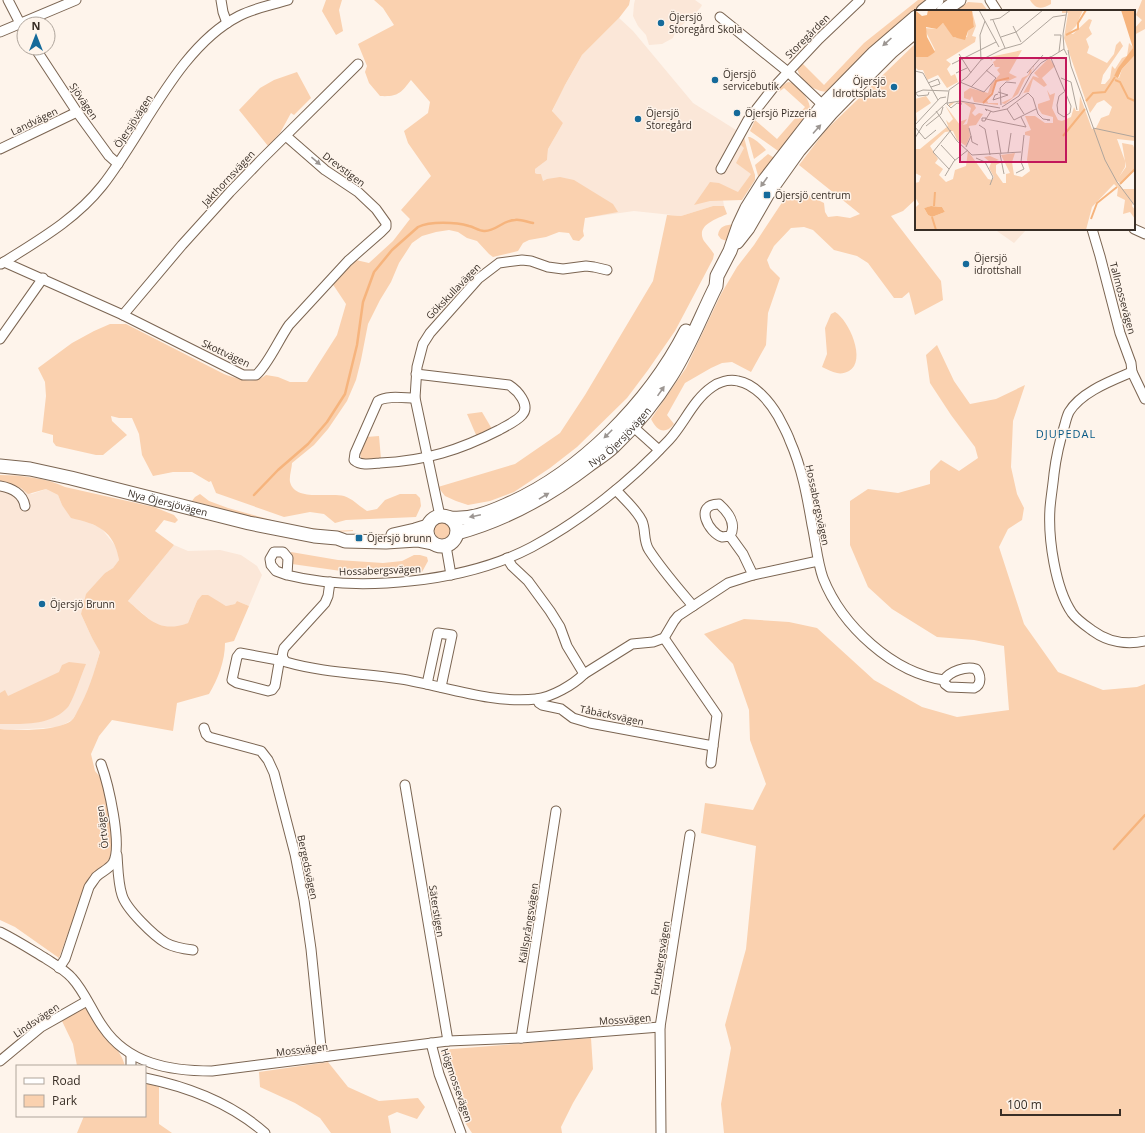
<svg xmlns="http://www.w3.org/2000/svg" width="1145" height="1133" font-family="'Open Sans',sans-serif">
<style>
.built{fill:#fbe7d8}
.green{fill:#fad1af}
.lines{fill:none;stroke-linecap:round;stroke-linejoin:round}
.stream{stroke:#f6b47d;stroke-width:2.5}
.street-casing{stroke:#7b6552;stroke-width:11}
.secondary-casing{stroke:#7b6552;stroke-width:15}
.street{stroke:#fff;stroke-width:9}
.secondary{stroke:#fff;stroke-width:13}
.oneway{fill:#9c9692}
.poi-dot{fill:#156a9a;stroke:#fef4eb;stroke-width:1.5}
.labels{text-anchor:middle;stroke-width:3;stroke-linejoin:round;paint-order:stroke}
.poi-label{font-size:10px;fill:#382e26;stroke:#fef4eb;text-anchor:start}
.street-label{font-size:10px;fill:#382e26;stroke:#fef4eb}
.neighbourhood-label{font-size:11px;letter-spacing:1px;fill:#075985;stroke:#fef4eb}
.inset-river{fill:none;stroke:#f6b47d;stroke-width:2}
.inset-road{fill:none;stroke:#afa59c;stroke-width:1}
.view{fill:#c2185b;fill-opacity:0.15;stroke:#c2185b;stroke-width:2}
.inset-edge{fill:none;stroke:#382e26;stroke-width:2}
</style>
<rect width="100%" height="100%" fill="#fef4eb"/>
<!-- built -->
<g class="built">
<polygon points="635,0 695,0 702,5 701,7 692,17 676,30 673,38 662,44 649,45 646,35 638,26 633,16 634,4"/>
<polygon points="619,18 633,31 693,103 736,130 744,141 754,178 745,192 723,200 724,206 713,206 681,216 634,211 585,218 535,194 537,174 535,173 535,169 547,160 548,149 563,123 552,112 560,94 582,55"/>
<polygon points="994,229 1027,229 1014,243"/>
<polygon points="0,483 21,488 32,494 46,489 58,495 62,505 87,522 101,528 117,548 119,560 113,568 105,573 81,614 92,638 100,651 92,681 82,705 72,720 59,727 13,730 0,729"/>
<polygon points="174,545 188,551 220,550 241,555 257,566 262,575 249,606 237,601 235,604 226,606 218,602 197,601 188,623 179,627 165,627 155,624 128,601"/>
</g>
<!-- green -->
<g class="green">
<polygon points="326,0 342,0 339,10 343,31 336,35 322,11"/>
<path d="M374,0h256l-1,5 -10,13 -37,37 -17,30 -13,26 11,12 -15,26 -1,11 -12,9v4l2,1h4l2,7 4,-2 13,-2 14,3 39,24 5,8 -33,6 -2,13 1,5 -5,5 -6,-1 -4,-7 -10,-1 -13,5 -17,3 -6,3 -5,8 -25,6 -4,-3 -12,-13 -10,-3 -9,-6 -9,-2 -13,2 -14,4 -10,7 -13,20 -8,19 -11,18 -12,24 -7,36 -5,20 -9,21 -19,28 -14,16 -22,18c0,5 -3,13 -2,19 5,20 40,10 54,14 9,3 15,10 23,15l10,-2 8,-9 15,-6h16l4,4 1,8 -5,11 -70,3 -11,3 -11,-9 -14,-2 -26,5 -68,-24 -5,-12 -2,1 -17,-10h-19l-20,4 -11,-21 -3,-21 -7,-16h-13l-8,-2 1,5 15,14 -24,20h-7l-40,-9 -3,-4v-7l-11,-3 4,-36 -1,-14 -7,-14 34,-25 22,-12 16,-7h16l98,50c14,5 29,11 42,1l12,2 12,5h17l30,-47 9,-31 -14,-21 24,-23 13,3 24,-22 17,-22 -9,-9 30,-34 -23,-33 -4,-12 24,-18 2,-11 -19,-22c-10,13 -13,17 -31,16l-11,-13 -4,-11 2,-6 -9,-22 36,-19 -11,-17z"/>
<path d="M918,0h10l-32,25 -30,27 -37,40c-14,0 -31,-11 -32,-26l5,-3 22,22 40,-42z"/>
<path d="M1030,0h21v4c-9,5 -15,6 -21,-4z"/>
<polygon points="1142,0 1145,0 1145,29 1134,35 1134,29 1142,20 1136,15"/>
<polygon points="968,2 982,3 988,11 956,11"/>
<path d="M916,43v156l-13,12 -12,5 50,65 2,19 -28,15 -6,-23 -7,6h-8l-26,-35 -11,-7 -23,-6 -21,-20 -9,-3 -13,1 -17,18 -7,14 3,8 10,10 -12,35 -2,32 -15,27 -19,-10 -10,1 -11,5 -26,15 -18,32 7,9c-9,11 -17,7 -23,-5l35,-51 35,-74 16,-27 17,-22 29,-44 5,-6 10,-2 8,1 18,9 1,9 3,5 9,-1 13,2 10,-4 -61,-49 27,-35z"/>
<polygon points="297,72 311,98 294,115 291,113 280,133 268,146 239,110 260,88 274,80"/>
<path d="M788,82c5,0 8,4 12,8 5,5 10,12 10,19 -2,10 -22,34 -29,44l-31,-22 5,-11 22,19 28,-32 -21,-19 -5,4 -1,-4z"/>
<polygon points="744,137 749,157 755,175 755,180 742,200 710,201 694,205 710,182 719,183 738,192 751,174 736,163 744,148 740,144"/>
<path d="M748,137h2c6,3 11,7 16,13l-12,9z"/>
<polygon points="768,154 776,159 759,179 755,165"/>
<path d="M713,206h11l3,8c-10,5 -32,11 -23,27 3,4 7,8 10,13l-1,5 -38,72 -27,39 -21,28 -50,49 -27,21 -36,24 -24,9 -22,4 -12,-4 -11,-5 -7,-9 77,-23 45,-31 25,-38 68,-114 14,-66 14,1z"/>
<path d="M734,224l-7,17 -6,-2 -3,-4c1,-9 8,-10 16,-11z"/>
<path d="M835,312c14,8 32,49 14,59 -4,2 -8,3 -12,2 -5,-1 -10,-4 -15,-6l5,-13 -2,-26 6,-14z"/>
<polygon points="937,345 954,381 970,404 996,399 1025,385 1013,421 1011,467 1017,494 1024,508 1022,520 1008,529 999,547 1024,624 1058,672 1103,690 1137,687 1145,684 1145,1133 724,1133 721,1104 731,1048 725,1025 746,949 756,846 701,833 705,803 753,810 766,784 750,740 749,710 733,664 704,634 744,619 789,622 817,628 874,680 922,707 957,717 1009,710 1004,646 974,640 937,637 892,609 868,587 850,545 850,501 868,489 898,493 930,484 930,471 941,460 959,471 978,458 975,447 951,415 930,383 926,355"/>
<polygon points="482,412 492,429 477,437 467,414"/>
<polygon points="379,436 381,459 365,460 361,458 359,450 366,437"/>
<path d="M0,475c20,0 47,3 65,12l89,20 20,8 4,5 -3,3 -11,-3 -9,11 19,14 -46,56c20,17 31,33 60,22l9,-22 5,-6h6l18,11 9,-2 2,-3 12,5 -15,35 -9,2c0,18 -7,36 -16,51l-32,9 -4,28 -61,-11 -13,16 -8,18 4,17 10,12 8,48 -1,22 -5,10 -25,32 -23,63 -44,-31 -15,-7v-191c17,2 60,2 72,-9 2,-2 4,-6 5,-8 11,-19 17,-39 23,-60l-8,-14 -11,-24 5,-20 19,-21 8,-5 6,-8c-5,-30 -22,-36 -48,-42l-9,-13 -4,-10 -12,-6 -18,5 -7,-6 -21,-5z"/>
<path d="M200,494l9,7 19,7 62,17 42,6 21,-1v1c-49,5 -113,-18 -161,-30l3,-4z"/>
<circle cx="443" cy="530" r="9"/>
<polygon points="291,552 338,560 383,563 402,561 414,555 420,555 427,557 428,561 422,572 412,575 409,569 374,571 341,571 292,564"/>
<path d="M69,662l17,2c-4,9 -13,37 -18,43 -17,19 -45,17 -68,17v-31l5,-3 3,6 51,-24 3,-7z"/>
<path d="M86,1006c3,6 7,13 11,19 9,14 24,24 28,41h-48l-4,-22 -11,-23z"/>
<polygon points="591,1038 593,1069 573,1103 561,1127 562,1133 472,1133 466,1124 440,1050"/>
<polygon points="328,1062 348,1087 379,1101 418,1098 425,1107 417,1119 397,1112 388,1116 391,1133 331,1133 320,1118 295,1103 260,1087 259,1072"/>
<polygon points="145,1083 159,1087 159,1124 172,1133 77,1133 84,1116 145,1116"/>
</g>
<g class="lines">
<!-- stream -->
<g class="stream">
<path d="M254,495l24,-25 30,-26 19,-22 18,-28 12,-49 6,-43 11,-30 18,-22 26,-23c12,-6 38,-5 51,-1 5,1 10,5 15,5 11,1 19,-11 31,-11 5,-1 12,2 18,3"/>
<polyline points="1114,849 1145,815"/>
</g>
<defs>
<g id="street">
<polyline points="8,0 24,31"/>
<polyline points="221,0 223,12 227,23"/>
<polyline points="990,0 997,11"/>
<polyline points="720,17 788,72 827,109"/>
<polyline points="0,32 76,0"/>
<polyline points="35,48 77,112 109,156 118,164"/>
<polyline points="0,149 77,112"/>
<polyline points="721,169 748,120 773,88 819,39 860,0"/>
<polyline points="1092,229 1100,256 1120,333 1131,363 1132,372 1145,399"/>
<polyline points="1134,229 1145,234"/>
<path d="M4,262l119,53 120,60h13c12,-10 23,-36 33,-50l59,-64 33,-29 5,-5v-4l-10,-14 -18,-17 -33,-22 -39,-34"/>
<path d="M1,264c36,-23 74,-44 101,-78 42,-53 76,-139 137,-170 15,-8 33,-11 49,-16"/>
<polyline points="123,315 182,245 230,192 261,160 358,64"/>
<polyline points="0,339 43,278"/>
<path d="M1132,372c-21,9 -51,20 -63,40 -2,4 -3,8 -4,12 -5,16 -9,33 -11,50 -1,11 -3,22 -4,34 -2,30 5,80 22,105 5,7 14,13 21,18 15,11 34,14 52,10"/>
<path d="M415,398c-11,0 -28,-3 -37,3l-23,52 -1,7c7,6 17,4 26,3 45,-2 80,-13 119,-33 7,-4 18,-9 23,-15 9,-10 -5,-25 -13,-30l-93,-11"/>
<polyline points="629,423 659,450"/>
<path d="M0,486c12,2 23,8 25,20"/>
<path d="M616,490c9,10 20,19 26,31 4,9 1,20 7,29 13,20 29,38 44,56"/>
<polyline points="440,516 415,398 417,367 423,344 430,333 478,279 499,263 522,260 531,261 548,267 563,269 586,266 594,267 607,270"/>
<path d="M730,536l-8,1c-13,-4 -29,-33 -3,-33 9,8 18,20 11,32l13,18 10,21"/>
<polyline points="446,546 451,575"/>
<polyline points="507,558 512,566 528,581 550,611 560,627 567,646 584,674 632,644 653,642 664,638 674,621 678,616 728,583 753,575 818,561"/>
<path d="M287,575l-11,-4 -5,-6 -1,-6 4,-7h9l5,6 -1,17c72,18 179,7 245,-28 50,-27 99,-66 137,-107 15,-16 24,-40 43,-53 7,-5 17,-8 26,-6 17,3 32,21 40,35 4,8 9,16 12,25 12,27 17,55 22,84 4,18 5,36 11,53 19,48 70,95 121,102 6,-9 22,-14 32,-11 5,6 6,16 -2,19l-25,-1 -4,-3 -1,-4"/>
<path d="M330,582l-2,14 -3,7 -41,45c-2,6 -3,9 2,14 38,11 76,11 115,17 43,7 91,25 135,20 16,-2 37,-14 48,-25"/>
<polyline points="282,658 278,660 240,653 237,657 232,680 237,683 268,691 272,690 275,686 279,663 284,660"/>
<polyline points="427,684 438,633 452,635 441,687"/>
<polyline points="537,699 539,703 542,705 561,709 573,718 590,723 713,746 717,715 664,638"/>
<polyline points="204,728 206,734 209,737 261,751 268,760 274,773 295,854 304,900 311,949 322,1057"/>
<polyline points="711,763 713,746"/>
<polyline points="405,785 448,1041"/>
<path d="M117,855c1,13 1,28 5,40 4,14 32,41 44,48 9,5 18,6 27,7"/>
<path d="M0,932c16,8 30,17 45,26 9,6 20,12 27,20 13,14 20,34 31,49 25,37 67,44 109,44l236,-30 73,-3 139,-11"/>
<path d="M59,968l6,-9 24,-72c2,-3 5,-7 7,-10 5,-5 13,-8 17,-14 10,-17 -5,-80 -12,-99"/>
<polyline points="521,1038 556,811"/>
<polyline points="431,1043 439,1074 461,1133"/>
<polyline points="131,1055 131,1066"/>
<polyline points="0,1061 41,1027 87,1001"/>
<path d="M145,1078c44,9 86,25 120,55"/>
<polyline points="661,1133 660,1027 690,835"/>
</g>
<g id="secondary">
<polyline points="923,11 937,0"/>
<polyline points="943,11 959,0"/>
<polyline points="737,242 748,228 767,195 799,150 831,113 875,68 892,51 916,31"/>
<path id="s1" d="M0,466l30,3 41,9 178,45 65,13 23,2 8,3 41,1 31,-2 15,3"/>
<circle cx="442" cy="531" r="15"/>
<path d="M450,518c20,2 38,-5 56,-13 74,-32 143,-102 180,-174"/>
<path id="s2" d="M457,533c48,-13 93,-38 132,-68 8,-6 17,-11 24,-18 22,-21 42,-45 58,-71 18,-28 30,-60 45,-90l1,-10 13,-25 9,-26 8,-17 17,-27 59,-76 50,-51 43,-37"/>
<polyline points="393,535 415,530 428,526"/>
</g>
</defs>
<!-- street casing -->
<use href="#street" class="street-casing"/>
<!-- secondary casing -->
<use href="#secondary" class="secondary-casing"/>
<!-- street -->
<use href="#street" class="street"/>
<!-- secondary -->
<use href="#secondary" class="secondary"/>
</g>
<!-- one-way arrows -->
<defs><path id="oneway-solid" d="M-6-.8H1V-3.2L6.5 0L1 3.2V.8H-6Z"/></defs>
<g class="oneway">
<use href="#oneway-solid" transform="translate(887 42) rotate(138)"/>
<use href="#oneway-solid" transform="translate(817 129) rotate(-48)"/>
<use href="#oneway-solid" transform="translate(316 161) rotate(40)"/>
<use href="#oneway-solid" transform="translate(764 182) rotate(125)"/>
<use href="#oneway-solid" transform="translate(661 391) rotate(-55)"/>
<use href="#oneway-solid" transform="translate(608 434) rotate(135)"/>
<use href="#oneway-solid" transform="translate(544 496) rotate(-31)"/>
<use href="#oneway-solid" transform="translate(475 516) rotate(168)"/>
</g>
<!-- markers -->
<g class="poi-dot">
<circle cx="661" cy="23" r="4"/>
<circle cx="715" cy="80" r="4"/>
<circle cx="894" cy="87" r="4"/>
<circle cx="737" cy="113" r="4"/>
<circle cx="638" cy="119" r="4"/>
<rect x="763" y="191" width="8" height="8" rx="2"/>
<circle cx="966" cy="264" r="4"/>
<rect x="355" y="534" width="8" height="8" rx="2"/>
<circle cx="42" cy="604" r="4"/>
</g>
<g class="labels">
<!-- poi labels -->
<g class="poi-label">
<text x="669" y="21">Öjersjö<tspan x="669" dy="12">Storegård Skola</tspan></text>
<text x="723" y="78">Öjersjö<tspan x="723" dy="12">servicebutik</tspan></text>
<text x="886" y="85" text-anchor="end">Öjersjö<tspan x="886" dy="12">Idrottsplats</tspan></text>
<text x="646" y="117">Öjersjö<tspan x="646" dy="12">Storegård</tspan></text>
<text x="745" y="117">Öjersjö Pizzeria</text>
<text x="775" y="199">Öjersjö centrum</text>
<text x="974" y="262">Öjersjö<tspan x="974" dy="12">idrottshall</tspan></text>
<text x="367" y="542">Öjersjö brunn</text>
<text x="50" y="608">Öjersjö Brunn</text>
</g>
<!-- street labels -->
<g class="street-label">
<text transform="translate(807 36) rotate(-45)" y="4">Storegården</text>
<text transform="translate(84 101) rotate(56)" y="4">Sjövägen</text>
<text transform="translate(34 121) rotate(-26)" y="4">Landvägen</text>
<text transform="translate(133 121) rotate(-57)" y="4">Öjersjövägen</text>
<text transform="translate(344 169) rotate(37)" y="4">Drevstigen</text>
<text transform="translate(228 178) rotate(-47)" y="4">Jakthornsvägen</text>
<text transform="translate(453 291) rotate(-46)" y="4">Gökskullavägen</text>
<text transform="translate(1123 298) rotate(75)" y="4">Tallmossevägen</text>
<text transform="translate(226 353) rotate(25)" y="4">Skottvägen</text>
<text dy="4" stroke="none"><textPath href="#s2" startOffset="191">Nya Öjersjövägen</textPath></text>
<text dy="4" stroke="none"><textPath href="#s1" startOffset="172">Nya Öjersjövägen</textPath></text>
<text transform="translate(818 505) rotate(78)" y="4">Hossabergsvägen</text>
<text transform="translate(380 570) rotate(-2)" y="4">Hossabergsvägen</text>
<text transform="translate(612 715) rotate(12)" y="4">Tåbäcksvägen</text>
<text transform="translate(102 827) rotate(-97)" y="4">Örtvägen</text>
<text transform="translate(308 867) rotate(78)" y="4">Bergedsvägen</text>
<text transform="translate(437 911) rotate(81)" y="4">Säterstigen</text>
<text transform="translate(528 923) rotate(-81)" y="4">Källsprångsvägen</text>
<text transform="translate(660 958) rotate(-81)" y="4">Furubergsvägen</text>
<text transform="translate(625 1019) rotate(-4)" y="4">Mossvägen</text>
<text transform="translate(36 1020) rotate(-34)" y="4">Lindsvägen</text>
<text transform="translate(302 1049) rotate(-7)" y="4">Mossvägen</text>
<text transform="translate(457 1085) rotate(71)" y="4">Högmossevägen</text>
</g>
<!-- neighbourhood labels -->
<g class="neighbourhood-label">
<text x="1066" y="438">DJUPEDAL</text>
</g>
</g>
<!-- overview -->
<g transform="translate(915 10)">
<rect width="220" height="220" fill="#fef4eb"/>
<path d="M168,0l-7,16 -7,7 4,1 16,-15 3,1 -3,8 3,6 -6,5 3,8 -2,6 20,10 7,-9 2,-9 4,-4 3,5 -20,29 -2,9h4l5,-6 2,-12 3,3 7,-11 5,-2 2,-13 5,5 -20,28 5,2 3,-9 13,-14v86l-18,-2 8,22v6l-6,10 7,-10 -4,-24 11,2 2,5v20l-14,14 -5,-4 7,9h12v15l-2,-1 -1,3 3,4v9l-5,-7 -7,2 2,-14 -8,-4 1,-8 -4,-4 -22,23 -6,23h-171v-22l4,-4 -4,-7v-14l4,-1 2,-6 -6,-3v-24h5l28,-23 -2,-6 3,3 4,-4 -8,-14 15,20 -1,-3 8,-3 -4,6 4,-1 4,-16 -7,-5 -9,-1 -6,5v-3l4,-2h8l13,2 2,4 -4,5 3,3 4,-3 4,1 -7,11 -7,1 1,10 -4,10 -9,-6 -4,-9 -8,1 -15,14 8,13 -3,4 8,6 -4,6 7,7 7,-3 2,-9 11,-4 2,-15 20,28 4,1 2,-3 -5,-9 2,-5 -7,-6 6,-1 9,4 -3,1 4,2 -4,2v8l7,10h3v-9l4,-1 -9,-18 14,-2 -3,9 2,13 8,2 8,-6 -3,-11 3,-24 -5,-1v-3l6,-2 -6,-14h10l10,7h8v-6l-11,-3 -4,-6v-4l12,-4 -3,-10 3,5 5,-2 -3,15 6,12 4,1 9,-4 3,-10 2,4h3l1,-15 12,33 4,-1 5,-10 8,-3 3,-8 -8,-7 -7,3 -7,10 -26,-75 4,-25h-6v-2zM17,196l10,1 3,5 -13,5 -4,-2 -4,-7zM57,1l4,15 -4,10 4,1 -1,5 -29,18 5,4 -4,5 4,7 4,-2 3,8 -11,6 -9,-13 -11,5 -4,-10h-5l-3,-3v-10h13l7,-7 -11,-22 13,1 6,-6 12,15 12,-1 1,-6 6,-4zM107,40l-13,23 8,4 -9,4 -10,-1 -11,20 1,3h10v2l-24,-3 -2,-6 -2,4 -6,-2v-6l6,-4 18,5 3,-9 9,-10 -3,-4 3,-3h-5l-2,-5 3,-2 -2,-3 -3,4 -1,-4zM134,48l6,8 -13,12 5,7 -3,2 -11,-8 -4,13 -6,1 -2,4 12,-21 6,2 -5,-5zM118,56h1v3l-3,2 1,1 -7,7 -7,15 -13,10 -4,-1 11,-5 10,-20 6,-3 2,-6 2,1 2,-2zM11,86l5,7 -15,10 1,8 -2,-1v-21z" fill="#fad1af" fill-rule="evenodd"/>
<path d="M0,0l7,6 5,-1 1,-5h44l2,17 -6,4 -3,9 -12,-3 -10,-14 -6,6 -11,-2 1,10 8,15 -7,5h-13zM206,0h14v45l-13,14 -4,9 -4,-2 4,-8 15,-20zM16,196l11,1 3,5 -13,5 -4,-2 -4,-7z" fill="#f6b47d"/>
<path class="inset-river" d="M151,25l12,-6v-6l8,-13M200,70l5,2 8,16 7,3M171,91l7,-8 12,-1 10,-15M68,93l9,-9 4,-13 13,-3M148,126l22,-27M205,174l15,-15M19,196l1,-14M17,207l4,13M176,209l6,-16 20,-16"/>
<path class="inset-road" d="M64,0l20,37M75,10l10,-2 11,-8M78,10l12,28M98,16l8,16M139,25h7l-2,17M86,27l15,-5 27,-22M153,40l3,16 34,94 12,22 18,24M44,44l12,19M152,45l-3,-6 -1,-15 4,-24M135,46l21,50 -1,7 -6,4 -6,-4 -1,-8 2,-9 5,-4M66,50l-1,-25 5,-14M37,54l44,-22M0,61l8,2 15,27M41,63l11,-5M112,63l16,-18M146,68l10,4 6,28M45,72l24,10 12,-14 -10,-8M13,73l10,-4 2,5 -9,3M56,77l22,-23M0,82l3,4 10,-1 1,-3M0,83l8,-3 25,1M83,84l-3,1 -2,5 15,-5 -10,-3M32,92v2l2,-14 18,-13 14,-17 22,-11 18,-5 32,-27 13,-2M33,93l12,-2 40,7M102,93l7,11M32,94l4,4 6,-5 5,1M86,95l-1,-17 6,-6 10,1M87,97l17,-11 12,-22 10,-11 23,-14M92,99l7,11 22,-11M21,101l21,30 15,14 49,-3M72,101l-2,-2 8,3 14,-3 21,-16 5,5 5,16 5,5 7,1h-3M76,101l-5,8 40,8 -5,-10M67,108h4l-1,3h-3zM0,115l25,-27 6,-1M64,115l6,4 5,26M11,116l15,-12 2,-7M0,117l10,12 11,-9M178,118l42,9M82,120l4,24M56,126l1,6 6,3M0,128l8,-13 23,-22M26,135l14,15M51,137l5,-11 -2,-8M93,143l3,-20M85,144l4,20M61,148l9,4 8,15 -3,8M34,159l-16,-17 18,-22M101,163l8,-4 -3,-7 3,-27M30,166l9,-15 14,-11"/>
<path class="view" d="M45,48h106v104h-106z"/>
<rect width="220" height="220" class="inset-edge"/>
</g>
<!-- legend -->
<rect x="16" y="1065" width="130" height="52" fill="#fef4eb" stroke="#afa59c"/>
<rect x="24" y="1078" width="20" height="6" fill="#ffffff" stroke="#afa59c"/>
<text x="52" y="1085" font-size="12" fill="#382e26">Road</text>
<rect x="24" y="1095" width="20" height="12" fill="#fad1af" stroke="#afa59c"/>
<text x="52" y="1105" font-size="12" fill="#382e26">Park</text>
<!-- north arrow -->
<g transform="translate(36 36)"><circle r="19" fill="#fef4eb" stroke="#afa59c"/>
<path d="M0-3L7 15L0 10L-7 15Z" fill="#156a9a"/>
<text y="-6" font-size="11" font-weight="bold" text-anchor="middle" fill="#382e26">N</text>
</g>
<!-- scale -->
<path d="M1001 1109v6h119v-6" fill="none" stroke="#382e26" stroke-width="2"/>
<text x="1007" y="1109" font-size="12" fill="#382e26" stroke="#fef4eb" stroke-width="3" paint-order="stroke">100 m</text>
</svg>
